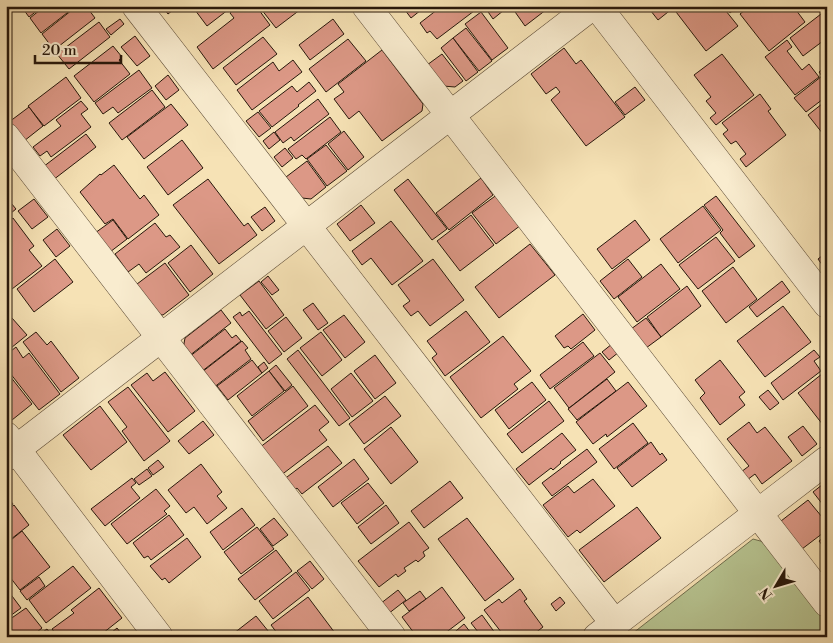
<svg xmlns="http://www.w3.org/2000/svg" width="833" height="643" font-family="'Libre Bodoni',serif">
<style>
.green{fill:#b7c491;stroke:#6f6e4e}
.building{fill:#dc9886;stroke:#27170b}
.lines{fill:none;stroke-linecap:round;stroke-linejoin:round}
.minor-casing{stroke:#5b4a36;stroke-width:29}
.minor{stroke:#f9eccf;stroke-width:28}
</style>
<rect width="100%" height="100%" fill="#f6e2b5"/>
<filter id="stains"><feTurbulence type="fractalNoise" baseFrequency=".004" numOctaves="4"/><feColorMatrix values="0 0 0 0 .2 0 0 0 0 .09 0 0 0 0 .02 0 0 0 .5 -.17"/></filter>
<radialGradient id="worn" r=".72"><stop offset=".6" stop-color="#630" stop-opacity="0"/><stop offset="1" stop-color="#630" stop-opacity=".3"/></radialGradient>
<!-- green -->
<polygon class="green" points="753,539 764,542 827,623 827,637 628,637"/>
<!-- building -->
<g class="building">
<polygon points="21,6 43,6 29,17"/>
<polygon points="45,6 76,6 41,33 30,18"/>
<polygon points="77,6 86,6 95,18 54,50 42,34"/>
<polygon points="162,6 178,6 168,14"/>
<polygon points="192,6 233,6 207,26"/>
<polygon points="238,6 256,6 270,25 213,69 197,47 234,18 230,13"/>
<polygon points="265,6 305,6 276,28 261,9"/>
<polygon points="402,6 426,6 411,18"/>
<polygon points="442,6 471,6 474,11 437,39 430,31 427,33 420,23"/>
<polygon points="484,6 509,6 493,19"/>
<polygon points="516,6 551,6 525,26 513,9"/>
<polygon points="647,6 722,6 738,26 706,51 673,8 658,20"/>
<polygon points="725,6 738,6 730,13"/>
<polygon points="750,6 793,6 805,22 769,51 740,14"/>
<polygon points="481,12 508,48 492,60 465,24"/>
<polygon points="821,14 827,22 827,38 803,56 790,38"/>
<polygon points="120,19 124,24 111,35 106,29"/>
<polygon points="333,19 344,34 310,60 299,45"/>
<polygon points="99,22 110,37 69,69 57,54"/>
<polygon points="466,28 492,61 479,71 453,38"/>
<polygon points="135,36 150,56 137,66 121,47"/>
<polygon points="263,37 277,54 236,85 223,68"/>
<polygon points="453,38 478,72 466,81 441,48"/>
<polygon points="348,39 366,61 326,92 309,69"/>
<polygon points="787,40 792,47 787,51 802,70 809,64 819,77 795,95 765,57"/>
<polygon points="113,46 122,57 119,60 130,74 94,102 74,76"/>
<polygon points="564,48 576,64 581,60 625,117 586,146 551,100 560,92 556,87 546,94 531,74"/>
<polygon points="382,50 423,104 422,111 382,141 359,111 349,119 334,99 344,92 338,84"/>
<polygon points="442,54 463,81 455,87 443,86 427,65"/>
<polygon points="722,54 754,95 716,125 710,118 716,113 706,101 711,97 694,75"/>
<polygon points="293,60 302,72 252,110 237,90 273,62 279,71"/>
<polygon points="827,66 827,96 806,112 794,98 822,76 819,72"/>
<polygon points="139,70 152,88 118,113 113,107 103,114 95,103"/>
<polygon points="168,75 179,90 166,100 155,86"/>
<polygon points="66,77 81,98 44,126 28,106"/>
<polygon points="309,82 316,91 298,105 299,106 272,127 259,111 292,86 297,92"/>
<polygon points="635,87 645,100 625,115 615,102"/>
<polygon points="152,90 165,107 122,140 109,123"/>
<polygon points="760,94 771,109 768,111 786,135 746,167 740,159 746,154 736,141 731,144 723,134 728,130 722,123"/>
<polygon points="318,99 329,114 294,141 291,137 283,143 275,132"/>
<polygon points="827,100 827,139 808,115"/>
<polygon points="81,101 88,109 81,114 91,127 51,157 47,151 40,156 33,147 61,126 56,120"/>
<polygon points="171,104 188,125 144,159 127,137"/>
<polygon points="29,107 43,126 24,141 9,122"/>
<polygon points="258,112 271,128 259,137 246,121"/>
<polygon points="330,117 341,132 306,159 302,155 296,159 288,149"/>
<polygon points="344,131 364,157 348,170 328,144"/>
<polygon points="274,132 280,140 269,149 263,141"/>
<polygon points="86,134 96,147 53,180 43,167"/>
<polygon points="182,140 203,168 168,195 147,167"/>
<polygon points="326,145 347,171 327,186 307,159"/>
<polygon points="285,148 293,158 282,167 274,157"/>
<polygon points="307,161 326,187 311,199 302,198 286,177"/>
<polygon points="114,165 140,199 144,195 159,215 128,239 113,219 105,224 80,192 100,174 101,175"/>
<polygon points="481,178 493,195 449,230 436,213"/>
<polygon points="208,179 244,226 248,223 257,235 219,264 173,205"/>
<polygon points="408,179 447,229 432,240 394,190"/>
<polygon points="498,194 521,225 496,244 472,213"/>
<polygon points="716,196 755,246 739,258 720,233 723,230 704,205"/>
<polygon points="6,197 16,209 6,217"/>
<polygon points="34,199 48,217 32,229 18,211"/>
<polygon points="361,205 375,223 350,241 337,224"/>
<polygon points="703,206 721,230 678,263 660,239"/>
<polygon points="265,207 275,221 262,231 251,217"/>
<polygon points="471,215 494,245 460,271 437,241"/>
<polygon points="13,218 34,246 29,250 42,266 12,289 6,282 6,223"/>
<polygon points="113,220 127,239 110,252 95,233"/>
<polygon points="635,220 650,240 612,269 597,249"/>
<polygon points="391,221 423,261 392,285 371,258 362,265 352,251"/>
<polygon points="155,223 166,237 170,235 180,247 146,273 139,264 128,272 115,254"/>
<polygon points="57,229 70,246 56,257 43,240"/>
<polygon points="716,237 735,261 698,289 679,265"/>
<polygon points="530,244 555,275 499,318 475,287"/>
<polygon points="191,245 213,274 190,292 168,263"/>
<polygon points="827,252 827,264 823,266 818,259"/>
<polygon points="55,259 73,282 34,312 17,289"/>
<polygon points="433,259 464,300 430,326 418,311 411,316 403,306 410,301 398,285"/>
<polygon points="628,259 642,277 614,299 600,281"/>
<polygon points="165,263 189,295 163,315 154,314 133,287"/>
<polygon points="661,264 680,289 637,322 618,297"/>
<polygon points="733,267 757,299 726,323 702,291"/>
<polygon points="268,276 279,290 272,295 261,282"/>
<polygon points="259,281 284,315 266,329 240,295"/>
<polygon points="782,281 790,292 757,317 749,307"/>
<polygon points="687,286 701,306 661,337 647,317"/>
<polygon points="313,303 328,323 318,330 303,310"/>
<polygon points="783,306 811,342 765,377 737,341"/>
<polygon points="221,310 231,323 189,356 183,349 185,338"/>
<polygon points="249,311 282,354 269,364 233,317 240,312 242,316"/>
<polygon points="466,311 490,342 445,376 432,358 437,354 427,341"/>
<polygon points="583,314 595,330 571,349 568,346 564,348 555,336"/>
<polygon points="344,315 365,342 345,358 323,330"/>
<polygon points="286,317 302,338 284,352 268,331"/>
<polygon points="12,318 27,335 6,352 6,322"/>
<polygon points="646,318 661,337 646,348 631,329"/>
<polygon points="225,329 232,338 236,335 241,341 201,372 189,357"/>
<polygon points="36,332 47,345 51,341 79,378 61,392 23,342"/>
<polygon points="321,332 342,360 322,376 300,348"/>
<polygon points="503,336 531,371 514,384 518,389 481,418 450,377"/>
<polygon points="242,341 248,348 245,350 251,359 213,388 202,372"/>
<polygon points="583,342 594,356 550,389 540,375"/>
<polygon points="612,344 619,352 609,360 602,352"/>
<polygon points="16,347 23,358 29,353 60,394 39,410 6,368 6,355"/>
<polygon points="298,350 350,418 339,426 287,359"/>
<polygon points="814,350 820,357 814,361 821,371 783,400 771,383"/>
<polygon points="600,353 615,372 569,408 554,388"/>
<polygon points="375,355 396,383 375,399 354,371"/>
<polygon points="252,360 262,373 228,400 217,386"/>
<polygon points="720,360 745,392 739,397 745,405 720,425 700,398 705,393 695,380"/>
<polygon points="264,362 268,368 262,373 258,367"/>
<polygon points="276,365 292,385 285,391 269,371"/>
<polygon points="827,370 827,430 798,393"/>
<polygon points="6,371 32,404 12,420 6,412"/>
<polygon points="269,371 284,391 252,416 237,396"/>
<polygon points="165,372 195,411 168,432 131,385 147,373 153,381"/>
<polygon points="351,373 373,401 352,417 331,389"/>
<polygon points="607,379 616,391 577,420 568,409"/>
<polygon points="532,382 546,400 509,429 495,410"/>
<polygon points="628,382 647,406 607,437 606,434 593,444 576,422"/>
<polygon points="293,386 308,406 263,441 248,421"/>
<polygon points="128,387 170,441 144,461 122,431 127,427 108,402"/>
<polygon points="768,390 779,403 770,410 759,397"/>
<polygon points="385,396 401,416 364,444 349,424"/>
<polygon points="549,401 564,421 522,453 507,434"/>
<polygon points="315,405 329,422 319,430 327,440 280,476 259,448"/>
<polygon points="100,406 127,442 91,470 63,435"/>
<polygon points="203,421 214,435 189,454 178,441"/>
<polygon points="749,422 757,433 765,427 792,461 762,484 755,474 747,480 741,472 749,466 727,439"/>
<polygon points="633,423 648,443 614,469 599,449"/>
<polygon points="803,426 817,444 802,456 788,437"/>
<polygon points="391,427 418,462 391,484 364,449"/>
<polygon points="562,433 576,450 560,462 561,463 553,470 551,468 529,485 516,469"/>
<polygon points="651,442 660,455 662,453 667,460 632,487 617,468"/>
<polygon points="328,446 342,463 302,494 297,488 292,492 283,480"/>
<polygon points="587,449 597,462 552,496 542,483"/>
<polygon points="354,459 369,479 333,507 318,487"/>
<polygon points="158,460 164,467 153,475 148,468"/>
<polygon points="201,464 222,492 217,496 227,508 207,524 194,507 186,513 168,490"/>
<polygon points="147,469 152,476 139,485 134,479"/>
<polygon points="132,478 136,483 131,487 140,498 105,526 91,509"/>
<polygon points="593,479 615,506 580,533 577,530 568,537 543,505 568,486 574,493"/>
<polygon points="450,481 463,498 424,528 411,511"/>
<polygon points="827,481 827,510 813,492"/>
<polygon points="368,483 384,503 357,524 341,503"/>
<polygon points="156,489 170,506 164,511 167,514 127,544 111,524"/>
<polygon points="6,495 13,504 6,510"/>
<polygon points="808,500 827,523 827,530 802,549 781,521"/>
<polygon points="14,505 29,525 6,543 6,511"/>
<polygon points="386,505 399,523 371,544 358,527"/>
<polygon points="637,507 661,538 604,582 579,550"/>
<polygon points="242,508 255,525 223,550 210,532"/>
<polygon points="169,515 184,535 151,560 148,556 144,558 133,543"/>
<polygon points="274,518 288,535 273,546 260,529"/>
<polygon points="467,518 514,579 485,601 438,539"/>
<polygon points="409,522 429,548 423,552 425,556 418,562 416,560 404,568 406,571 398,577 396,574 379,587 358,561"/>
<polygon points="257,527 274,549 241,574 224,552"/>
<polygon points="22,531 50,567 20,590 6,572 6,544"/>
<polygon points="827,535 827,551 819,541"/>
<polygon points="187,538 201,557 169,583 165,578 162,580 150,566"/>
<polygon points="276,550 292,571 255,600 238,579"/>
<polygon points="310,561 324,579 312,589 297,571"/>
<polygon points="73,566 91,588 46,623 29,600"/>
<polygon points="296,572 310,590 273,619 259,601"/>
<polygon points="39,577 45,586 27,600 20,591"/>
<polygon points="442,587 465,618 440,637 417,637 402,617"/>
<polygon points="6,588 21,608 6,619"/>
<polygon points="99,588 122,618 98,637 58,637 52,629 74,613 71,610"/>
<polygon points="520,589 527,599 524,601 543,627 530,637 505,637 484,610 499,599 502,603"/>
<polygon points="398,590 406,600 388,614 380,604"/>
<polygon points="420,591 426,599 409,611 403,603"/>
<polygon points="308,597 338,637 280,637 271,625"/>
<polygon points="560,597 565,603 556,611 551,604"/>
<polygon points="26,608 42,628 31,637 6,637 6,622"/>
<polygon points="482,615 498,637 482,637 471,623"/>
<polygon points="256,616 273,637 229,637"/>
<polygon points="464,624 474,637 449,637"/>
<polygon points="117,628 124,637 106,637"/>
<polygon points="47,629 53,637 36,637"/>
</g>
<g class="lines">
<defs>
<g id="minor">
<polyline points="136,6 615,624"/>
<polyline points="366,6 827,603"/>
<polyline points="597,6 827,304"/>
<polyline points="6,137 392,637"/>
<polyline points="6,436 159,637"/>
<polyline points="6,457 592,6"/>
<polyline points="597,637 827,460"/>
</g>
</defs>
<!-- minor casing -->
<use href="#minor" class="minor-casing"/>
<!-- minor -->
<use href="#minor" class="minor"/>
</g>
<!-- margin -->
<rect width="833" height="643" fill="none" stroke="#f6e2b5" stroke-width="25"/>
<rect x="8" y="8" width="818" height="628" fill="none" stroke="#27170b" stroke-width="2.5"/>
<rect x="12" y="12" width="808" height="618" fill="none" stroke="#27170b"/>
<!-- north arrow -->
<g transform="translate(776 586) rotate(232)" stroke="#f9eccf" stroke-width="4" paint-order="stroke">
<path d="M0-4L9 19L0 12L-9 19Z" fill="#27170b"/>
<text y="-8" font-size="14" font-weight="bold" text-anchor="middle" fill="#27170b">N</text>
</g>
<!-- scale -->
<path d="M35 55v8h86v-8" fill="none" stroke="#27170b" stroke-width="2.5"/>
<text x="42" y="55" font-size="15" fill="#27170b" stroke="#f9eccf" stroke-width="4" paint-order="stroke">20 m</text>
<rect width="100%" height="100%" filter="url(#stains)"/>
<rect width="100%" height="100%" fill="url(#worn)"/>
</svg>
